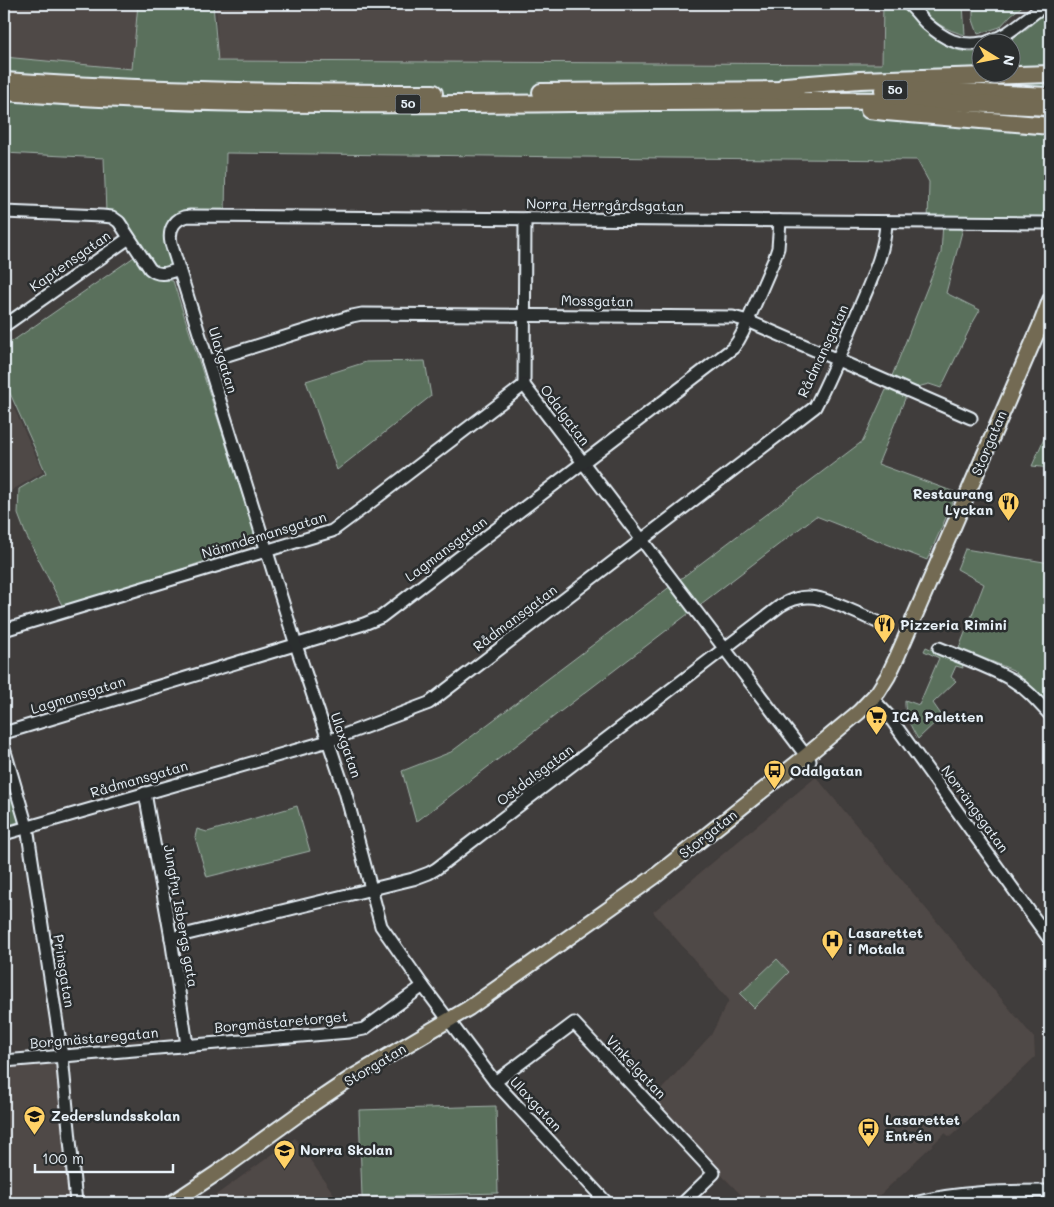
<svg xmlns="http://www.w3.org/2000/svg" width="1054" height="1207" font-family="Mali,sans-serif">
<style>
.built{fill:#504846}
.green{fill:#5a705b;stroke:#a1b0aa}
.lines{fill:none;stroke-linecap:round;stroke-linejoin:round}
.minor-casing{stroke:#e8f1f8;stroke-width:15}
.major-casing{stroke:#e8f1f8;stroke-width:18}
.highway-casing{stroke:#e8f1f8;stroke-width:20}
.minor{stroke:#2a2d2e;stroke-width:11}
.major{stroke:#736b52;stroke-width:14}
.highway{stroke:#736b52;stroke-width:16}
.labels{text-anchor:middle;stroke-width:5;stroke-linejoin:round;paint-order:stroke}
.shield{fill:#2a2d2e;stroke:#afb6bb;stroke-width:1}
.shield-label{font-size:12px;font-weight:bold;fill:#e8f1f8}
.street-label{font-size:14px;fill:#e8f1f8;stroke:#2a2d2e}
.poi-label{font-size:14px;font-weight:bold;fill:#e8f1f8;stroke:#2a2d2e;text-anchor:start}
</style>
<rect width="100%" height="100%" fill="#403d3c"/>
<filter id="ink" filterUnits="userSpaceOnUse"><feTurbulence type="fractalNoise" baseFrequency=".02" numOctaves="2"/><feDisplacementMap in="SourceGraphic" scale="10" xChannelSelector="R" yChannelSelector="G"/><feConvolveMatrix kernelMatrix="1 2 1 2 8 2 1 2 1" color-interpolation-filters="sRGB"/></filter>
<g filter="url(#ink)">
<!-- built -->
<g class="built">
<polygon points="4,4 138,4 133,69 4,60"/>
<polygon points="216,4 883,4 882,64 218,61"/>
<polygon points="4,386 43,472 4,495"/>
<polygon points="816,777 1034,1038 1035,1057 950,1137 945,1133 880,1195 865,1203 749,1203 650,1102 711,1035 729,1000 653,912"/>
<polygon points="59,1063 73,1203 4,1203 4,1067"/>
<polygon points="295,1138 340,1203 204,1203 209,1200"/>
</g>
<!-- green -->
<g class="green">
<path d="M138,4h75l5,57 664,3 1,-60h17c21,23 46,54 81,47l1,21h30v-30h-5l17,-11 15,-13 11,-6v209l-86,3 -18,69 34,17 -8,14 -31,64 -12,-4 -20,5 -31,75 79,29 -30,67 -111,-44 -400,306 -14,-51 49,-19 412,-311 27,-60 51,-128 2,-30h-15l1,-41 -12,-22 -250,-2 -441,-5 -1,61 -40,-1 -15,15 13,44c-6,0 -14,0 -20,-1 -20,-5 -36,-40 -45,-57l-12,-1 -2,-55 -100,-5v-96l128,12z"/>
<path d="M921,4h42l2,31c-18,-5 -36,-13 -44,-31z"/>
<polygon points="973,4 1025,4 1011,15 1000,27 978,34 973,20"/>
<polygon points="134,257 143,269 166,280 173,281 258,543 64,609 26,535 18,514 19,489 46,473 4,380 4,347"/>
<polygon points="425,361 431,396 337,470 306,381 366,362"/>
<polygon points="1050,425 1050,468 1032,466"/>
<polygon points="965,549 1050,563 1050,660 1046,664 1050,667 1050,706 1013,670 959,648 984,584 957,569"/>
<path d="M926,647l36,16 1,5 -7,-2 -5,11 5,4 -23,22 9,13 -24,23c-7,-12 -14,-24 -13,-39l14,5 20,-47 -15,-7z"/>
<polygon points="4,759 22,821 4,826"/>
<polygon points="297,806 310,851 207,877 195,837 197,829 207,832"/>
<polygon points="777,959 789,972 754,1008 740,994"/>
<polygon points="496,1106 498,1193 362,1197 359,1110"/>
</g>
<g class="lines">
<defs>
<g id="minor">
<path d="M908,4c8,6 12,14 19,20 17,15 32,23 55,19"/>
<path d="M987,42c25,-7 39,-26 61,-38"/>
<path d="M4,212l98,4 10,1 7,5 31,47c9,8 18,4 29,0"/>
<polyline points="525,219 524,385 810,761"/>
<polyline points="4,326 129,238"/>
<polyline points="208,361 352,316 362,314 733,317 748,321 971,418"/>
<polyline points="4,630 332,531 363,508 524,385"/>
<path d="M939,648c24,10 51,19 73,32 15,9 26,22 38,35"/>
<polyline points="872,698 888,715 1050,940"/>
<polyline points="4,733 364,624 381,617 733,348 738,341 743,332 774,260 778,248 780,221"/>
<polyline points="4,748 27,827 62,1056 76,1203"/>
<polyline points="145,793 171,938 187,1045"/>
<path d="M4,834l324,-93 101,-38 386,-296c15,-29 28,-60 41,-91 12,-30 29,-61 30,-94"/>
<path d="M171,938l242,-59 16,-6 7,-4 344,-263c25,-16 43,-8 68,3 12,5 24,11 36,16"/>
<polyline points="4,1061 349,1032 364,1029 423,986"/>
<polyline points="495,1082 574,1023 714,1173 683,1203"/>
<path d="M607,1203l-112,-121 -72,-96 -42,-60 -36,-135 -49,-146 -125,-402c-3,-14 4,-26 19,-27l860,7"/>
<path d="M915,1203c43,-12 91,-12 135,-12"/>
</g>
<polyline id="major" points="172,1203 217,1173 314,1103 351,1078 469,1008 654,877 806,756 859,712 878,692 888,676 897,657 1040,326 1050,300"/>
<g id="highway">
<path d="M4,81c143,10 286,12 430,12"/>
<polyline points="785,86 860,80 1050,74"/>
<polyline points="883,90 911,90 1050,96"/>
<path d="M4,92c215,16 431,13 647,10 85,0 171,-2 257,-1 48,1 95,4 142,6"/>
<polyline points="541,92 796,90"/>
<polyline points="869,110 886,112 1050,126"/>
</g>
</defs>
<!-- minor casing -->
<use href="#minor" class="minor-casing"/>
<!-- major casing -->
<use href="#major" class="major-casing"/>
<!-- highway casing -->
<use href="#highway" class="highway-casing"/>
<!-- minor -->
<use href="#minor" class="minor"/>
<!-- major -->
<use href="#major" class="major"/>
<!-- highway -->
<use href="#highway" class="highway"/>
</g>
</g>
<!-- icons -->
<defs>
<symbol id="restaurant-pin" viewBox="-11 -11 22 30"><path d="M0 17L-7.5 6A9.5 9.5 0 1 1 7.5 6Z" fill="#ffd166" stroke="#2a2d2e"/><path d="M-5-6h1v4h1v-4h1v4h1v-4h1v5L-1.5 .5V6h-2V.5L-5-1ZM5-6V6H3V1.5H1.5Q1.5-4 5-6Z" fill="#111"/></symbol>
<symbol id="supermarket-pin" viewBox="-11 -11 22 30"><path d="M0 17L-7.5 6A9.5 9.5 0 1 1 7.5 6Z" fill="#ffd166" stroke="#2a2d2e"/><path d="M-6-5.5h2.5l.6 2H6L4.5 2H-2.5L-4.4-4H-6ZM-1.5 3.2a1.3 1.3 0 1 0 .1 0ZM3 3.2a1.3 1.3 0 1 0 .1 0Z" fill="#111"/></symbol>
<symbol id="bus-pin" viewBox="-11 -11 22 30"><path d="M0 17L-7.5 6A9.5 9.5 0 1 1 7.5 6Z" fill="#ffd166" stroke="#2a2d2e"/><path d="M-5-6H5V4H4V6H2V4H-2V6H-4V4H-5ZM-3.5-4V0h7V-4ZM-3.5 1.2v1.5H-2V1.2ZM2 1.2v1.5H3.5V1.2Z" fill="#111"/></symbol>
<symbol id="hospital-pin" viewBox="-11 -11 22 30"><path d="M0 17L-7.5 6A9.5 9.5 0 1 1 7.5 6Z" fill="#ffd166" stroke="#2a2d2e"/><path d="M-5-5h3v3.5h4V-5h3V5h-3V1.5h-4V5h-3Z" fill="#111"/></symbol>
<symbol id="school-pin" viewBox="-11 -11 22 30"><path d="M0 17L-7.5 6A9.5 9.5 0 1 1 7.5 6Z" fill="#ffd166" stroke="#2a2d2e"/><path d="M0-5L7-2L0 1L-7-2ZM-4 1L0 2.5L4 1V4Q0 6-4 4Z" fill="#111"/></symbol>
</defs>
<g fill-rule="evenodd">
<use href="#restaurant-pin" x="996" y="490" width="25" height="34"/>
<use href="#restaurant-pin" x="872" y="612" width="25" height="34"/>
<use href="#supermarket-pin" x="864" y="704" width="25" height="34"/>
<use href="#bus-pin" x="762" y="758" width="25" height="34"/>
<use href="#hospital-pin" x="820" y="928" width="25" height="34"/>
<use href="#school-pin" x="22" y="1104" width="25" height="34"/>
<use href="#bus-pin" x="856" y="1116" width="25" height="34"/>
<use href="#school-pin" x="272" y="1138" width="25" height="34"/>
</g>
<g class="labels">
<!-- shield labels -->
<g class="shield">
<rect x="882.5" y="80.5" width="25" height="19" rx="4"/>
<rect x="395.5" y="94.5" width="25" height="19" rx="4"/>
</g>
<g class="shield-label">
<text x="895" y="94">50</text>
<text x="408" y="108">50</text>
</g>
<!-- street labels -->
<g class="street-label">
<text transform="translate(605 205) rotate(1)" y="5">Norra Herrgårdsgatan</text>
<text transform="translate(70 261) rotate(-35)" y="5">Kaptensgatan</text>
<text transform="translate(597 301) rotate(1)" y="5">Mossgatan</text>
<text transform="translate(823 351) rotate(-65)" y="5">Rådmansgatan</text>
<text transform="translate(223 360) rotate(73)" y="5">Ulaxgatan</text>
<text transform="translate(565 415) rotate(53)" y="5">Odalgatan</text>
<text transform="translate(989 443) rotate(-67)" y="5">Storgatan</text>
<text transform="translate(264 535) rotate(-17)" y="5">Nämndemansgatan</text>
<text transform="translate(446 549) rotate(-37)" y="5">Lagmansgatan</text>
<text transform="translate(515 618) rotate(-37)" y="5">Rådmansgatan</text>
<text transform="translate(78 695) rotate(-17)" y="5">Lagmansgatan</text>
<text transform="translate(346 745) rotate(71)" y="5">Ulaxgatan</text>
<text transform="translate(535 775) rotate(-37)" y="5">Ostdalsgatan</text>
<text transform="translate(139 779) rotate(-16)" y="5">Rådmansgatan</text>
<text transform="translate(975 809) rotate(54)" y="5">Norrängsgatan</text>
<text transform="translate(708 834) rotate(-38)" y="5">Storgatan</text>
<text transform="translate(181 916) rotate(80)" y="5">Jungfru Isbergs gata</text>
<text transform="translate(64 971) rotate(81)" y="5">Prinsgatan</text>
<text transform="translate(281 1022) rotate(-5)" y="5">Borgmästaretorget</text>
<text transform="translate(94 1038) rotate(-5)" y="5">Borgmästaregatan</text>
<text transform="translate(375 1065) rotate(-31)" y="5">Storgatan</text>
<text transform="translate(636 1067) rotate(47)" y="5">Vinkelgatan</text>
<text transform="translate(536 1104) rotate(47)" y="5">Ulaxgatan</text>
</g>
<!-- poi labels -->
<g class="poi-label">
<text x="993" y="499" text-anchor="end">Restaurang<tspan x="993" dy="16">Lyckan</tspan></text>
<text x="900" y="630">Pizzeria Rimini</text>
<text x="892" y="722">ICA Paletten</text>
<text x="790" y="776">Odalgatan</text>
<text x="848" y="938">Lasarettet<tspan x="848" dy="16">i Motala</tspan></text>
<text x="51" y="1121">Zederslundsskolan</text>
<text x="885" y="1125">Lasarettet<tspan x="885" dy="16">Entrén</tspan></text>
<text x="300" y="1155">Norra Skolan</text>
</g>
</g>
<!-- margin -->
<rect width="1054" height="1207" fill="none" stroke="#2a2d2e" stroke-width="20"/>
<rect x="10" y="10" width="1034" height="1187" fill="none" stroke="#e8f1f8" stroke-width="2" filter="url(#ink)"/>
<!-- north arrow -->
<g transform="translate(996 58) rotate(100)"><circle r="24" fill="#2a2d2e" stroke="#767b7f"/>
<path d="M0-4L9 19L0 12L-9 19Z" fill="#ffd166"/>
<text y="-8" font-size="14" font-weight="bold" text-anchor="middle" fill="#e8f1f8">N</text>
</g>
<!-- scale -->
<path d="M35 1164v8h138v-8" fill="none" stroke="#e8f1f8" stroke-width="2.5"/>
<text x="42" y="1164" font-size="15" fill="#e8f1f8" stroke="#2a2d2e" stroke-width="4" paint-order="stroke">100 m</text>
</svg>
